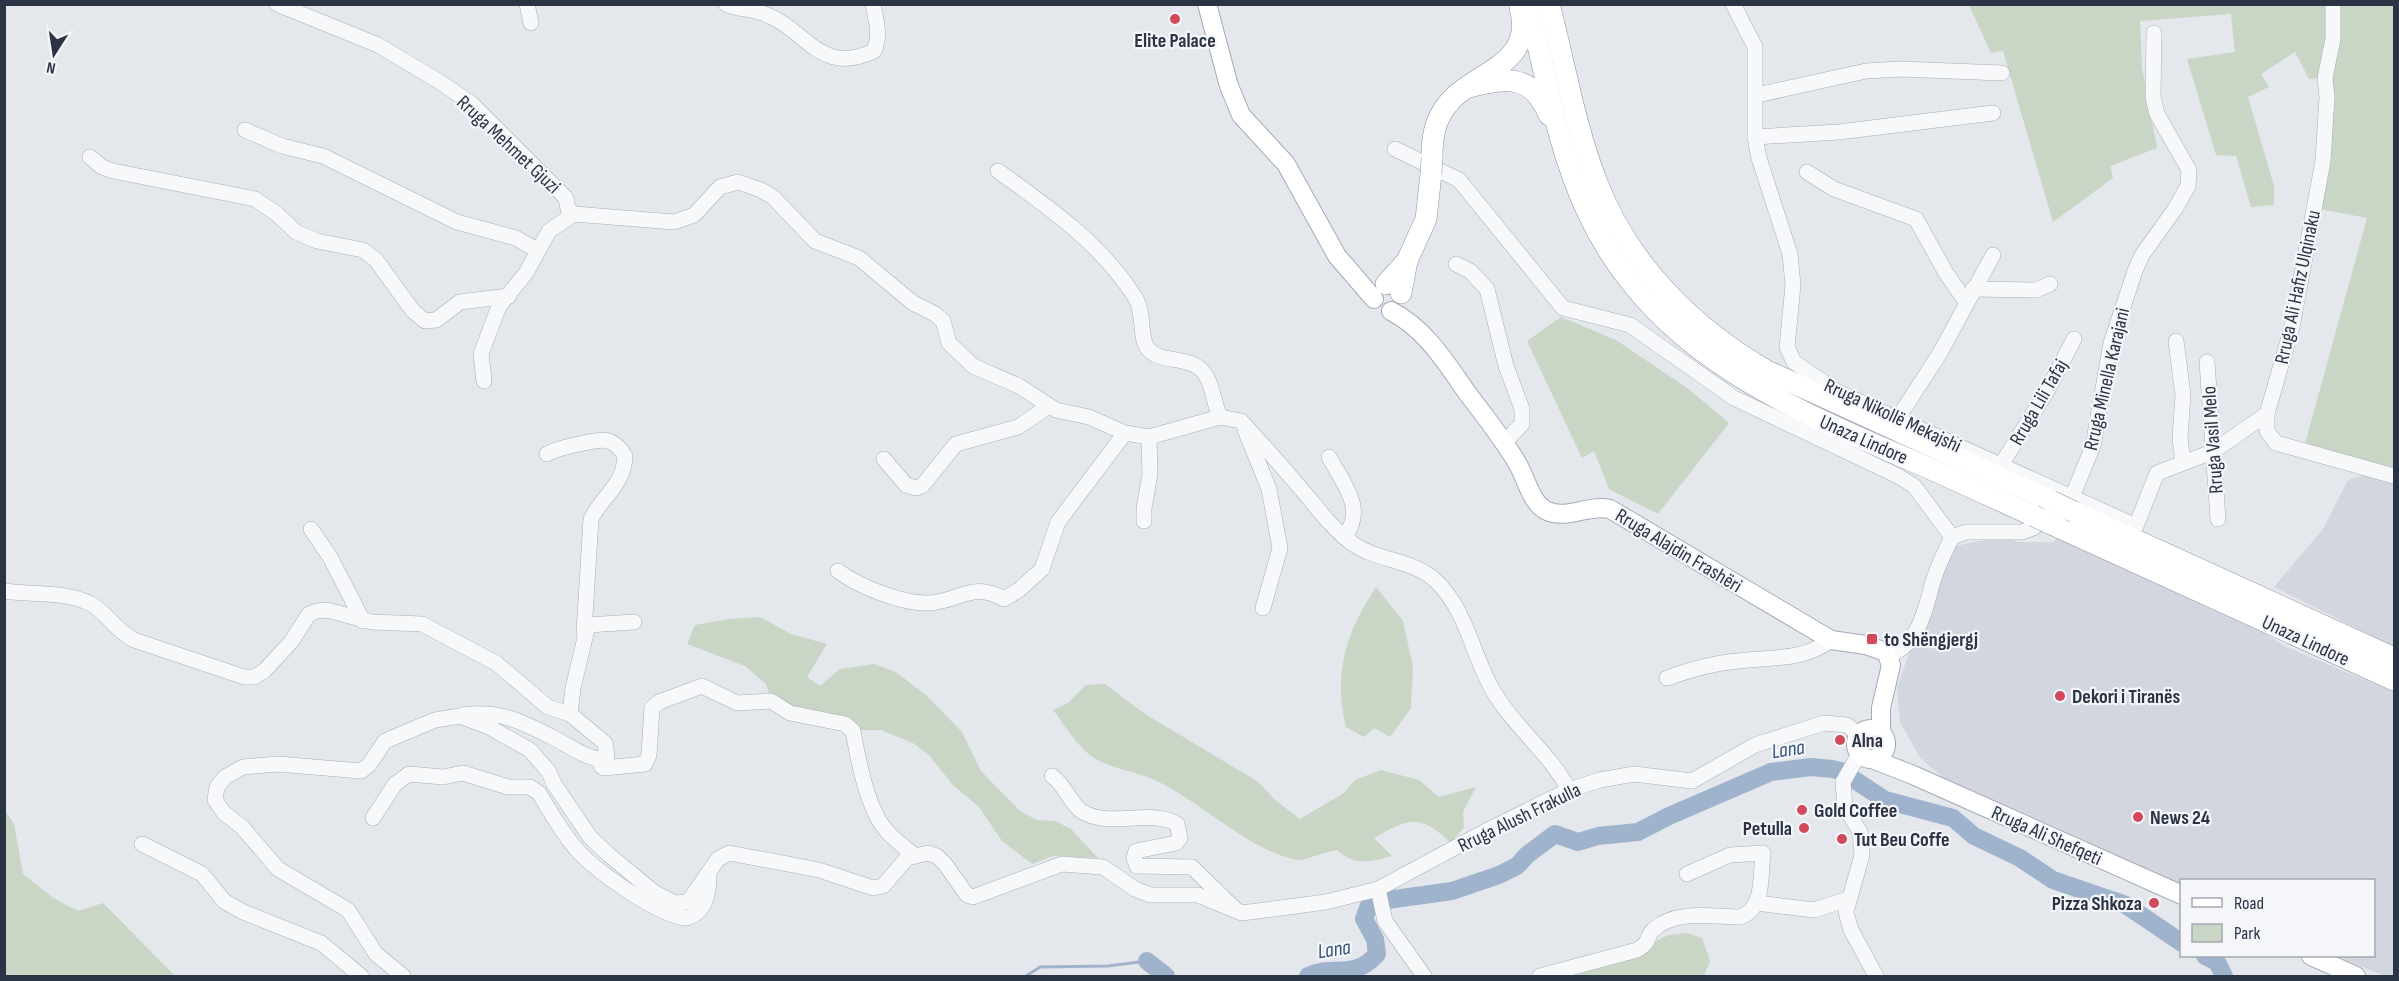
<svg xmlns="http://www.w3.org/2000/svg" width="2399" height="981" font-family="'Sofia Sans Condensed',sans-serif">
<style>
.built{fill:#d2d6de}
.green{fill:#c9d6c5}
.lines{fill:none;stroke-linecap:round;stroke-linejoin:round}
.stream{stroke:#9fb4cc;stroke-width:3}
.river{stroke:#9fb4cc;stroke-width:18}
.minor-casing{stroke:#a9aeb7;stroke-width:16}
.major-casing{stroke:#a3abb8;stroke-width:20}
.highway-casing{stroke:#8b94a3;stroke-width:22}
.minor{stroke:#f7f8fa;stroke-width:15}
.major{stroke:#fff;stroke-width:18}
.highway{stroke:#fff;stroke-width:21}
.highway-bridge-casing{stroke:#8b94a3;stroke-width:22;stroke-linecap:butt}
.highway-bridge{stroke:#fff;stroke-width:21}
.poi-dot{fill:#d1495b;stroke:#f4f6f9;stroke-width:2}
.labels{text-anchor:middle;stroke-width:4.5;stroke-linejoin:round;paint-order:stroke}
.poi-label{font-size:20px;font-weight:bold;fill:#2b3445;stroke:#f4f6f9;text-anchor:start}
.street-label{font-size:20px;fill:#2b3445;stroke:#f4f6f9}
.water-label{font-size:21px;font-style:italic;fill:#34527a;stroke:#f4f6f9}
</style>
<rect width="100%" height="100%" fill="#e4e7ec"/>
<!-- built -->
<g class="built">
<polygon points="2365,475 2394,483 2394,647 2274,587 2323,529 2348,480"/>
<polygon points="2058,536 2250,624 2286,647 2394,692 2394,976 2384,976 2337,956 2374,956 2374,880 2182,880 2181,887 1945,779 1920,758 1900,722 1897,688 1909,653 1927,627 1932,600 1955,546 2001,537 2019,542 2054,542"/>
</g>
<!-- green -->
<g class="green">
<polygon points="1969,5 2394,5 2394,476 2303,451 2367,218 2314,208 2324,78 2309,79 2295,52 2261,74 2269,87 2248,97 2274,186 2274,205 2251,207 2236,156 2216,155 2187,59 2235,52 2231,14 2140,21 2142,68 2157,148 2110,166 2113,178 2053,222 2003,51 1991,53"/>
<polygon points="1561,317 1616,340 1690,390 1729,423 1658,514 1609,489 1594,451 1582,458 1527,341"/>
<path d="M1376,587l27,34 10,46 -2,41 -21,29 -16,-9 -10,9 -18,-10c-13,-55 0,-94 30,-140z"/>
<polygon points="760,617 791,634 827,644 807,677 820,686 840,669 874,664 896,672 927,696 962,732 981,771 1020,811 1037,820 1055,821 1071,829 1098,858 1053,856 1032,864 1002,841 979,807 952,784 929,755 913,743 881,730 846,730 772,703 766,684 745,666 687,644 695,625 729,619"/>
<path d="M1105,684l40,30 112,67 18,19 25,19 44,-26 11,-13 26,-10 38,10 20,17 37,-10 -13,25 1,15 -13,16c-32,-30 -42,-25 -77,-5l18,18c-22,6 -38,10 -55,-6 -9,1 -35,11 -39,10 -49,-9 -94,-56 -139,-78 -21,-11 -47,-12 -68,-26 -14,-10 -27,-32 -38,-46l15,-7 18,-18z"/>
<polygon points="4,809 14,824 23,874 53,898 78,911 103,903 175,976 5,976"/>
<polygon points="1687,933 1702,938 1710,961 1704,976 1575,976 1669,935"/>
</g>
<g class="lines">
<!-- stream -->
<polyline class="stream" points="1026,976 1040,967 1108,966 1147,961"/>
<!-- river -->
<g class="river">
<polyline points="1387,900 1452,891 1499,875 1517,866 1527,855 1555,834 1578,842 1598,836 1638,832 1669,816 1771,772 1811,767 1832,769 1841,771 1885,800 1953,818 1974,836 2020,858 2053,880 2126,905 2182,943"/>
<polyline points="2205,956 2217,962 2224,976"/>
<polyline points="1147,961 1166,976"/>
<path d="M1308,976c24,-12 46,5 69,-22l-2,-15 -11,-20 6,-16"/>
</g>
<defs>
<g id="minor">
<path d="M277,4l101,41 62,37 32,22 94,94 2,11 6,5 100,8 20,-7 26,-28 18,-5 23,8 12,7 42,44 44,17 54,45 22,11 8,7 6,22 24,23 46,20 37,24 33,7 36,16 24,4 71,-20 21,4c23,25 45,50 67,76 13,16 27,34 44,46 24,18 60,16 83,37 31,29 37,73 57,109 21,37 57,63 77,101"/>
<polyline points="527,4 531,23"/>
<path d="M726,4c12,6 24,4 36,9 45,15 56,64 112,38 7,-15 2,-31 -1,-47"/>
<polyline points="1733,4 1755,47 1755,137 1759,158 1790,254 1793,285 1787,347 1794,362 1836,391 2136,526 2157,473 2212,452 2267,414"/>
<polyline points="2333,4 2333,39 2325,78 2327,97 2323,161 2292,327 2267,414 2267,431 2276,443 2394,476"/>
<polyline points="1757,95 1866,71 1900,69 2002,73"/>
<polyline points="245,130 282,146 323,156 457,222 516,238 538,251"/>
<polyline points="1755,137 1839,132 1993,113"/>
<polyline points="1395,149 1459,180 1563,308 1630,325 1734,398 1898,476 1914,486 1952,537"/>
<polyline points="90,157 102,167 113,171 255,199 277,214 296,232 317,241 363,250 376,260 413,311 425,321 436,320 460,302 509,296"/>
<path d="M998,171c52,37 102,72 137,126 10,16 4,41 13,52 14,16 43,5 57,25 8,12 9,30 15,43"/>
<polyline points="1807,172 1834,189 1916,219 1946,273 1966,302"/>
<polyline points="1456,264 1470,271 1487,289 1506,366 1522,409 1522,424 1504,443"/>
<polyline points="1973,289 2036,290 2050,284"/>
<polyline points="2176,341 2183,395 2180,438 2183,463"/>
<polyline points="2207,362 2218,519"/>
<polyline points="484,381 481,354 499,306 526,273 549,231 574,214"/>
<polyline points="1898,418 1940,353 1993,255"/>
<polyline points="1245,430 1269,489 1280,548 1263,608"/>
<path d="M547,454c11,-6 20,-7 32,-10 20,-4 33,-10 46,12 -1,29 -22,39 -34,63l-7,113"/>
<path d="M1329,457c14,26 38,53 15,80"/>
<polyline points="884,459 906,485 916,488 922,486 956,444 1018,427 1049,406"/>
<polyline points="2001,465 2047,391 2074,339"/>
<polyline points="1144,521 1144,508 1150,474 1149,437"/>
<polyline points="311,529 330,557 363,621"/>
<polyline points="1952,537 1966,532 2022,532 2033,528 2072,497 2093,446 2111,343 2135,271 2142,255 2175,209 2188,186 2189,170 2157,114 2153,97 2154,33"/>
<path d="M838,571c22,16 64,33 91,32 32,-2 43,-22 75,-4l15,-9 23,-21 16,-47 67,-89"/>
<path d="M4,591c28,4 62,0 87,13 15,8 24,26 43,36l110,37h10l10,-6 27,-29 18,-28 8,-3 10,-1 45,12 50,2 74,39 52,44 22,7 35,29 2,13 -3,3c-15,0 -27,-8 -39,-15 -35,-18 -61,-35 -102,-29"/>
<path d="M1889,656c31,-14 36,-46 44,-75 5,-15 12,-30 19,-44"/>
<path d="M1667,678c22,-8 47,-15 71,-17 33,-4 65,0 93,-21"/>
<polyline points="570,714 573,688 588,625 634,622"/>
<polyline points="1859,754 1843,782 1845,807 1860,832 1862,855 1846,912 1851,930 1876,976"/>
<path d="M600,759l1,7 3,2 41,-4 4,-9 3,-47 7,-6 43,-16 35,17 34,-2 19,12 55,11 8,7c5,28 14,76 32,98 8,10 19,18 28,25"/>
<path d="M1052,776c14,10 18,27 29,35 28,18 68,-3 96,13l3,14 -4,5 -40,8 -2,7 3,8 55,1 44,43"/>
<path d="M373,818l22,-34 14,-10 34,3 20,-4 45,14h22l9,6c12,20 23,40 39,58 18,20 82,66 109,67 20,-7 22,-26 22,-45"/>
<polyline points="142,844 202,874 224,901 243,912 321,943 361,976"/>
<polyline points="1378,889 1385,921 1424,976"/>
<polyline points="1757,903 1814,910 1848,899"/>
<polyline points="403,976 376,954 348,910 278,869 242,827 224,813 215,800 217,787 225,777 243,767 278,764 361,771 369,765 385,741 435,720 460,716 489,727 530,750 549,772 554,784 590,837 609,855 655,893 675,903 688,902 718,859 729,853 819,870 873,888 883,886 907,858 928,853 937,856 945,864 967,895 973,897 1062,864 1103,867 1135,889 1150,895 1198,895 1242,913 1326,902 1378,889 1484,832 1569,790 1600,780 1634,774 1692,781 1755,745 1824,723 1847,725 1859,735"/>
<path d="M1540,976l97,-26c14,-8 9,-13 16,-20 22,-21 60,-13 87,-13 25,-8 20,-42 23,-64l-33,2 -43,19"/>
</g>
<g id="major">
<polyline points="1207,4 1229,86 1241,115 1286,164 1337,256 1374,299"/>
<path d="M1391,311c35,18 55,52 77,83 17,22 34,44 48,67 10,15 14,42 31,50 21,9 41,-7 63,-2l221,131 35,5 20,7 5,13 -10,43v26"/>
<circle cx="1871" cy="744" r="15"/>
<polyline points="1872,759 1913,775 2182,895"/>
<polyline points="2311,956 2356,976"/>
</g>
<g id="highway">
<path d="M1528,4c18,70 29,144 60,209 61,131 182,186 306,240 47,20 94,42 140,63"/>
<path d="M1549,4c16,60 26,124 49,181 31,80 96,144 169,186l284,130"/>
<path d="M1469,87c37,-9 63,-14 80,28"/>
<path d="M1432,158c0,-19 2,-37 15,-53 26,-34 89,-39 73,-97"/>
<polyline points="1407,261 1426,219 1431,174"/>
<polyline points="1386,284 1407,261 1401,293"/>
<polyline points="2074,512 2394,658"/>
<polyline points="2058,527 2394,680"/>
</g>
</defs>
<!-- minor casing -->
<use href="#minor" class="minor-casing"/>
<!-- major casing -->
<use href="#major" class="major-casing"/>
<!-- highway casing -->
<use href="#highway" class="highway-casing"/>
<!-- minor -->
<use href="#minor" class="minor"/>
<!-- major -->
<use href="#major" class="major"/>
<!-- highway -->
<use href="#highway" class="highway"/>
<defs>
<g id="highway-bridge">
<polyline points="1431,174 1432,158"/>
<polyline points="2051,501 2074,512"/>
<polyline points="2034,516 2058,527"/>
</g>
</defs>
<!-- highway-bridge casing -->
<use href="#highway-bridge" class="highway-bridge-casing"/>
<!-- highway-bridge -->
<use href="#highway-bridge" class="highway-bridge"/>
</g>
<!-- markers -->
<g class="poi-dot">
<circle cx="1175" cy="19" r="6"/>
<rect x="1866" y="633" width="12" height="12" rx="3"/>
<circle cx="2060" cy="696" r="6"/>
<circle cx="1840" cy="740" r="6"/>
<circle cx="1802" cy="810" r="6"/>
<circle cx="2138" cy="817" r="6"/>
<circle cx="1804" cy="828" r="6"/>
<circle cx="1842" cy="839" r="6"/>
<circle cx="2154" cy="903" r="6"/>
</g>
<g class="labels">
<!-- poi labels -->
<g class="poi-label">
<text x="1175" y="47" text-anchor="middle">Elite Palace</text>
<text x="1884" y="646">to Shëngjergj</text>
<text x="2072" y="703">Dekori i Tiranës</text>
<text x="1852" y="747">Alna</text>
<text x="1814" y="817">Gold Coffee</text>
<text x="2150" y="824">News 24</text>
<text x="1792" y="835" text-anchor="end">Petulla</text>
<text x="1854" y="846">Tut Beu Coffe</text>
<text x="2142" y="910" text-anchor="end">Pizza Shkoza</text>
</g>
<!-- street labels -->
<g class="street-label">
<text transform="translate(509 144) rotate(43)" y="7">Rruga Mehmet Gjuzi</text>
<text transform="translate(2297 287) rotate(-78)" y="7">Rruga Ali Hafiz Ulqinaku</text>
<text transform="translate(2106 379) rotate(-77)" y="7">Rruga Minella Karajani</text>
<text transform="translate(2038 402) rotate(-60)" y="7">Rruga Lili Tafaj</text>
<text transform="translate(1893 415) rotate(25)" y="7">Rruga Nikollë Mekajshi</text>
<text transform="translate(1864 439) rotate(24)" y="7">Unaza Lindore</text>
<text transform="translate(2212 440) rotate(-94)" y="7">Rruga Vasil Melo</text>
<text transform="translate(1679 550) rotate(31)" y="7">Rruga Alajdin Frashëri</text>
<text transform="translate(2306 640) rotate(25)" y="7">Unaza Lindore</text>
<text transform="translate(1519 817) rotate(-26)" y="7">Rruga Alush Frakulla</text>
<text transform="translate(2047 835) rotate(24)" y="7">Rruga Ali Shefqeti</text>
</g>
<!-- water labels -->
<g class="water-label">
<text transform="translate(1788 749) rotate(-9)" y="7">Lana</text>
<text transform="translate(1334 949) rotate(-9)" y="7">Lana</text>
</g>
</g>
<!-- border -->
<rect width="2399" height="981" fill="none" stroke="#2b3445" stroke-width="12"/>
<!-- legend -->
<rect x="2180" y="879" width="195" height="78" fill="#f4f6f9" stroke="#a4a8b1" stroke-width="1.5"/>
<rect x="2192" y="898" width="30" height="9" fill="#ffffff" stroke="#a4a8b1" stroke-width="1.5"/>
<text x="2234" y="909" font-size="18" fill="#2b3445">Road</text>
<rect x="2192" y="924" width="30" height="18" fill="#c9d6c5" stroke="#a4a8b1" stroke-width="1.5"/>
<text x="2234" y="939" font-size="18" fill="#2b3445">Park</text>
<!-- north arrow -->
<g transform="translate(54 54) rotate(192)" stroke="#f4f6f9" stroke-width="4.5" paint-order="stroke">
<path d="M0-4.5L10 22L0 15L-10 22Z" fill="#2b3445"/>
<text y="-9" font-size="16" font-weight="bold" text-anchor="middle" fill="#2b3445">N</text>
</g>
</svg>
